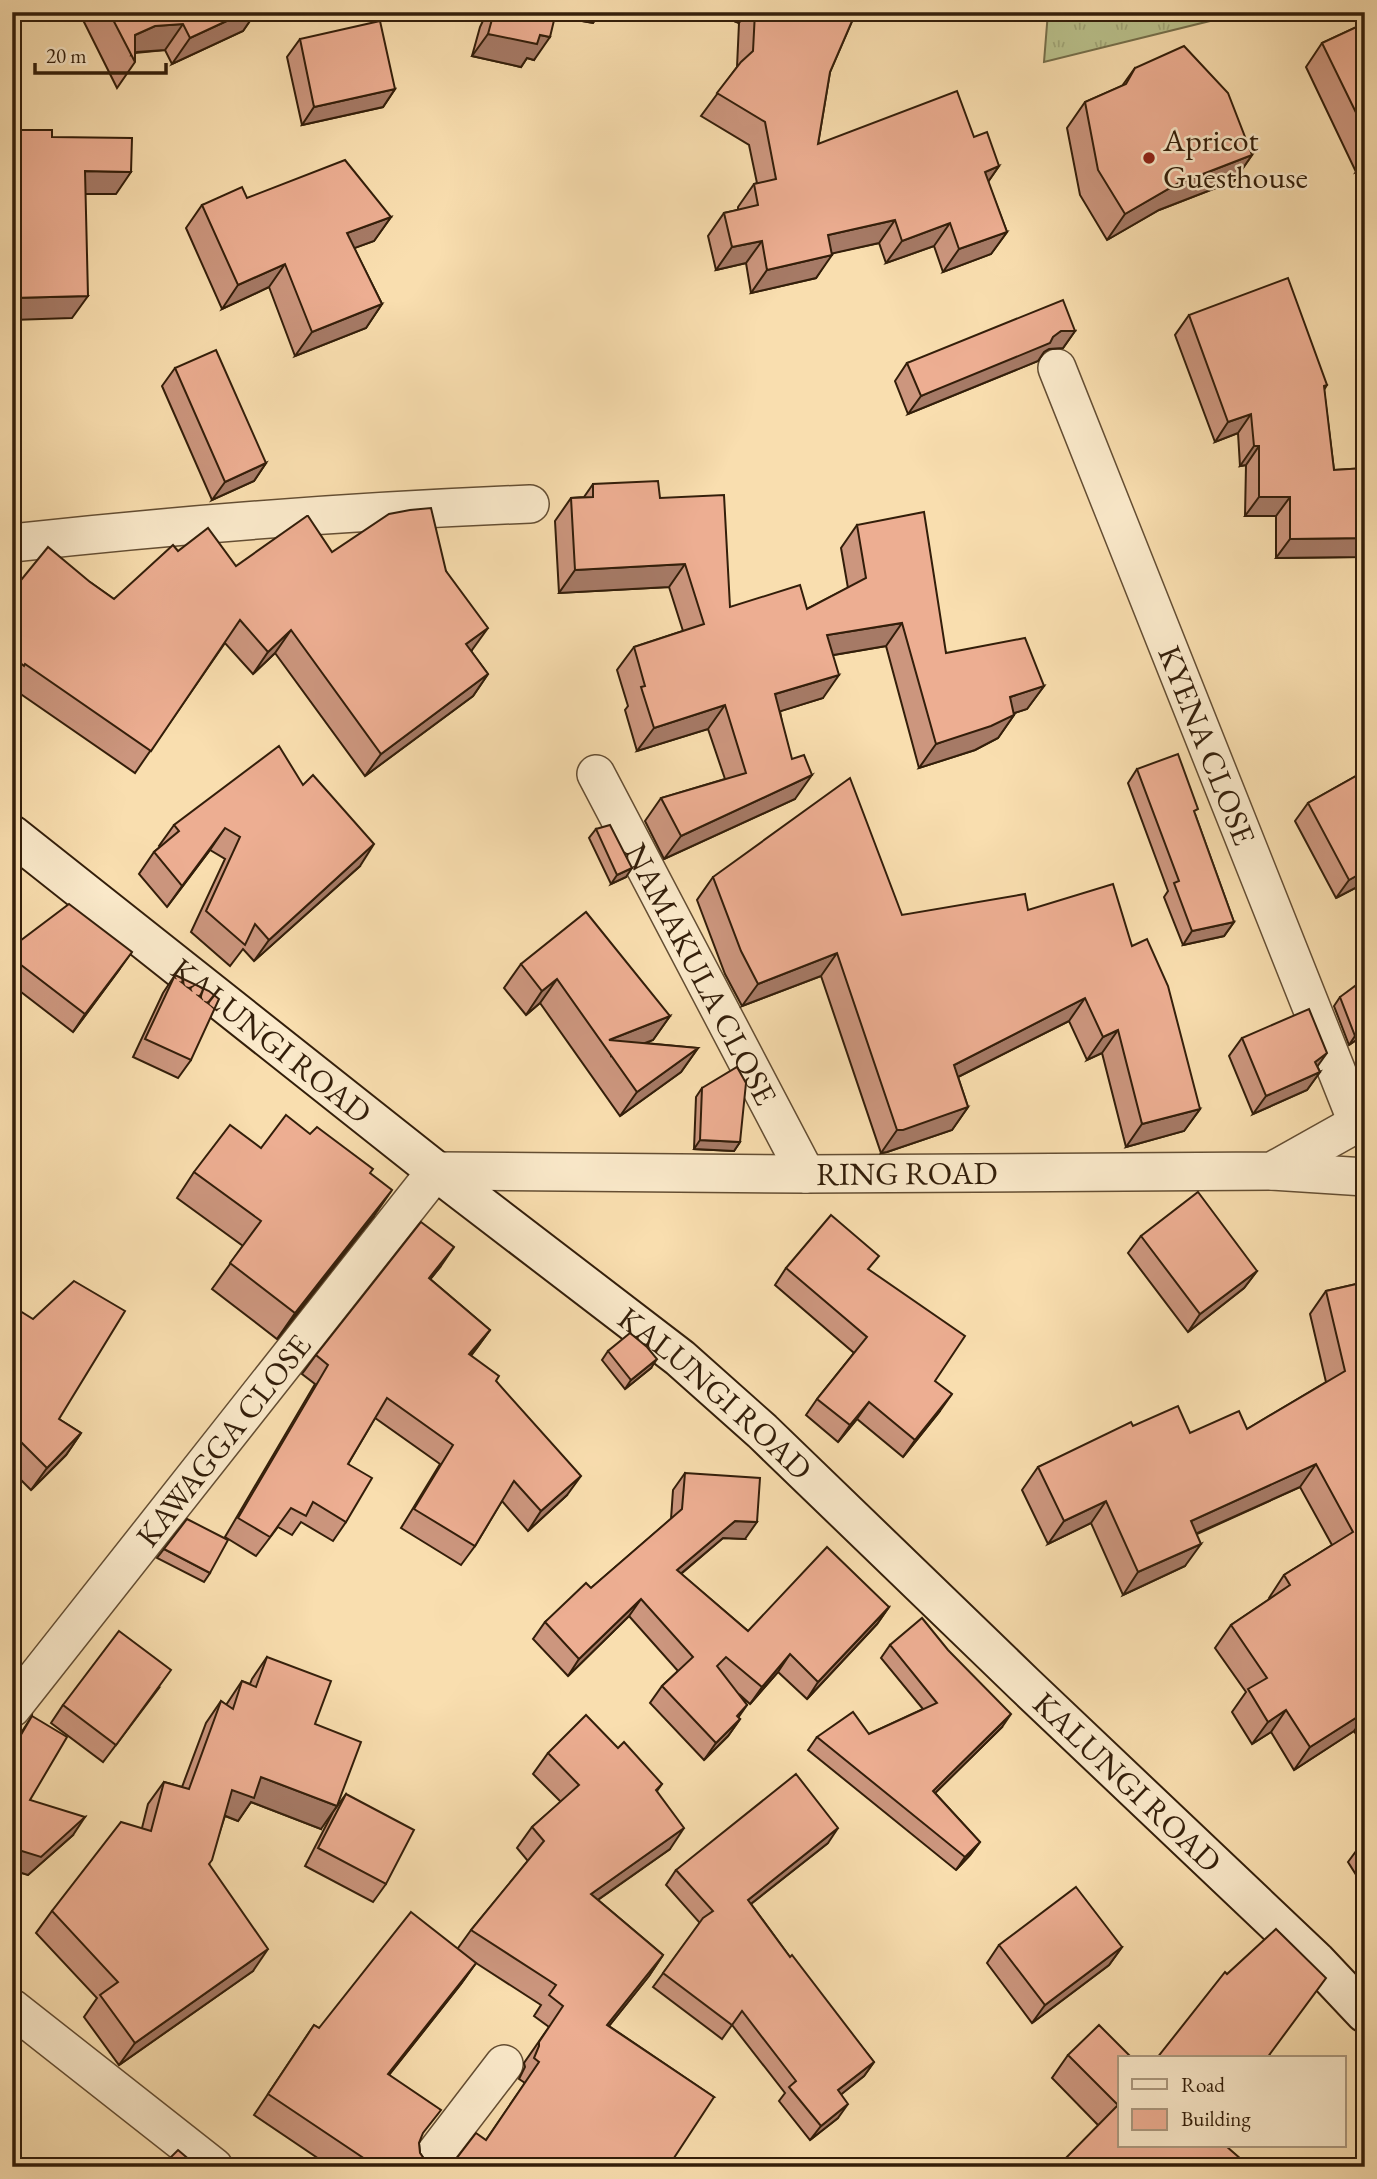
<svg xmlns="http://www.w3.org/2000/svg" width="1377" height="2179" font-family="'EB Garamond',serif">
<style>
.grass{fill:url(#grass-tufts);stroke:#76704c;stroke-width:2}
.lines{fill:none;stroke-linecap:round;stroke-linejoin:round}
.street-casing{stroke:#644e33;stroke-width:40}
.secondary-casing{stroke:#331e0a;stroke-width:42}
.street{stroke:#fbeacb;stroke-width:37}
.secondary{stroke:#fbeacb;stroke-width:38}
.wall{fill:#cc967e;stroke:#331e0a;stroke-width:2}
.shaded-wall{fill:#a67a66;stroke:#331e0a;stroke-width:2}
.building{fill:#edae92;stroke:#331e0a;stroke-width:2}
.poi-dot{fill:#8f2418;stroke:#fbeacb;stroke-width:2.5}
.labels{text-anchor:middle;stroke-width:5;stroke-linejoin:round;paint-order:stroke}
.poi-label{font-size:32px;fill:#331e0a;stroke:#fbeacb;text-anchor:start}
.street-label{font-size:32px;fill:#331e0a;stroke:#fbeacb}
</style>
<defs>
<pattern id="grass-tufts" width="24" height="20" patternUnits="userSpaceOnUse" patternTransform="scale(1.75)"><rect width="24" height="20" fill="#bac28d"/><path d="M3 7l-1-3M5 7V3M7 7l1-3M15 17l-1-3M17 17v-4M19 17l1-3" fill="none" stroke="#a0a678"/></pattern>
</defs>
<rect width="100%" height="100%" fill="#f9deaf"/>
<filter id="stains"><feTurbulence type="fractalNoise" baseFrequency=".00286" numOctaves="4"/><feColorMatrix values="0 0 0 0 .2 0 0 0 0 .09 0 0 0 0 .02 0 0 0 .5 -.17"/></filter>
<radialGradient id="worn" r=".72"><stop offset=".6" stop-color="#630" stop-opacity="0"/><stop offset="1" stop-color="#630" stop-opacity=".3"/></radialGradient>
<!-- grass -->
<polygon class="grass" points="1048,12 1228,12 1222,18 1044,62"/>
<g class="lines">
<defs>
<g id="street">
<path id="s1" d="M1057,368l300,754"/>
<path d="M12,543c172,-19 345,-32 518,-39"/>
<path id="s2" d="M596,774l210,400"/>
<polyline points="1272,1171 1365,1177"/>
<path id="s3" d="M12,1708l424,-537 370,3 466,-3 93,-52"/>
<polyline points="12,2008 214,2167"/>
<polyline points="425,2167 504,2064"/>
</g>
<g id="secondary">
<path id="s4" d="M12,835l424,336 244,187 82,73 263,254 291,276 49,52"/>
</g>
</defs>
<!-- street casing -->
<use href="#street" class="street-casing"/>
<!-- secondary casing -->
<use href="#secondary" class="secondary-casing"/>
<!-- street -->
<use href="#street" class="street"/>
<!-- secondary -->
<use href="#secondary" class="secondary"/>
</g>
<!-- wall -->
<g class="wall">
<polygon points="79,12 256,12 243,31 172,64 165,50 135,53 135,62 117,88"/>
<polygon points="487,12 600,12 593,23 555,16 534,60 527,58 521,67 472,56 480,27"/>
<polygon points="712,12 856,12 830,72 818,144 974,137 999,166 988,182 1007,232 991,254 943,272 934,246 886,263 879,243 832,253 816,278 751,293 746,263 716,270 708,236 724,213 738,210 738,207 754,184 757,183 749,145 701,116 737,67 739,23"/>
<polygon points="1365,23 1365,168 1356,172 1306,67 1322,43"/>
<polygon points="300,39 395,89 383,107 302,125 287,57"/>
<polygon points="1135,68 1252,155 1234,181 1159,210 1107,240 1080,195 1067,128 1085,102 1122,86"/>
<polygon points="247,198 391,217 374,241 354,248 382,304 366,328 295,356 269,287 222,309 186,228 202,205"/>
<polygon points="1189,315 1327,385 1324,390 1334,470 1365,468 1365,552 1361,557 1276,558 1276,516 1245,516 1246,465 1240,466 1238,433 1215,442 1175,335"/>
<polygon points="1075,331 1063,348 1049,349 1044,352 1038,361 908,414 895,381 907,363"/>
<polygon points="175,368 266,463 254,481 212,500 162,386"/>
<polygon points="593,484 660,498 730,607 807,609 848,588 841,548 857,525 946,653 1044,686 1027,709 1014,713 1014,715 998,738 975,750 919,768 886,646 833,655 823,698 780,711 795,799 664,859 645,821 661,798 725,779 708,729 637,751 625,710 628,706 617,670 634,647 683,631 669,587 559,593 555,521 571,498 584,497"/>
<polygon points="178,551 236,566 332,552 446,571 472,650 471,651 488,674 473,696 365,776 275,653 253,674 225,643 135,773 12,688 12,591 90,582 114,599"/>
<polygon points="1137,769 1195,814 1234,922 1224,936 1183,945 1164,897 1168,891 1128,783"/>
<polygon points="1365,771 1365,883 1336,898 1295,821 1308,803"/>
<polygon points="303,785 360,866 254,961 243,949 230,966 191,932 225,859 210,850 167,907 139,874 154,852 160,847 159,846 174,825"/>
<polygon points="596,829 626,877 611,884 589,838"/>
<polygon points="713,877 902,915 1028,910 1132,946 1200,1109 1184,1131 1126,1147 1102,1053 1087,1060 1069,1021 958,1077 968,1107 952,1130 887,1152 881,1153 821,976 742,1006 725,974 697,900"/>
<polygon points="12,947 119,970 73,1032 12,985"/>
<polygon points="521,964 670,1016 653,1040 645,1043 698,1048 681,1072 620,1116 540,1003 526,1015 504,988"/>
<polygon points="175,975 191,1060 178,1078 133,1057 163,993"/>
<polygon points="1340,997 1365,1000 1365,1034 1349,1045 1334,1006"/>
<polygon points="1242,1038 1317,1066 1320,1072 1307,1090 1253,1114 1229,1056"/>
<polygon points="702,1088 740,1142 734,1151 694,1149 696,1097"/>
<polygon points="310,1134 370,1174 374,1216 277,1339 212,1289 243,1246 177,1198 194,1172 261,1148"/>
<polygon points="1141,1236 1257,1271 1244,1288 1188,1332 1128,1253"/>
<polygon points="441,1266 430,1279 490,1330 471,1356 496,1381 567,1495 528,1531 502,1501 475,1546 461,1565 401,1528 440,1464 375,1418 348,1464 346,1522 333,1541 301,1522 292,1535 278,1527 256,1556 225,1537 315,1384 302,1374 316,1355"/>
<polygon points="786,1268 869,1270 935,1381 940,1411 903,1457 857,1419 838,1442 806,1415 817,1399 854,1353 775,1285"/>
<polygon points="1365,1282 1365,1749 1354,1731 1294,1770 1271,1732 1252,1744 1232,1712 1246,1692 1215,1648 1231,1625 1270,1599 1269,1598 1284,1575 1332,1545 1300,1487 1197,1534 1185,1566 1123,1595 1091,1523 1048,1544 1022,1490 1038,1467 1133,1426 1190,1433 1247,1429 1326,1382 1310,1314 1326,1291"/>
<polygon points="12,1306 59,1419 81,1433 66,1455 31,1490 12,1471"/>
<polygon points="608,1351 651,1368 625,1389 602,1360"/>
<polygon points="685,1473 745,1539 723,1538 681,1574 748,1631 889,1607 877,1624 807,1699 778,1672 750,1704 739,1694 747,1705 738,1718 740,1719 728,1736 704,1760 650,1703 662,1686 678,1671 629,1616 568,1676 533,1639 545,1622 591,1588 671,1519 673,1490"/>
<polygon points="164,1549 210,1573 204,1582 157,1558"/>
<polygon points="890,1645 1002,1727 935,1793 980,1842 970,1855 956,1870 808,1750 817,1737 869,1734 923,1709 881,1658"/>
<polygon points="267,1657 315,1724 321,1829 251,1802 238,1821 225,1816 209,1864 253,1971 119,2065 84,2017 97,1998 36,1933 52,1911 142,1828 148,1804 164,1782 182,1787 206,1723 221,1701 226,1705 242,1681 250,1684 252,1679"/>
<polygon points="159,1688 103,1762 51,1723 63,1705"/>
<polygon points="32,1716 30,1800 73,1835 28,1875 12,1870 12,1747"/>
<polygon points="618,1748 662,1784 657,1791 670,1849 598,1900 663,1955 649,1976 609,2026 714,2097 448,2165 486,2140 525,2083 519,2079 525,2067 524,2063 549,2027 534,2016 541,2005 476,1963 461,1984 389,2075 421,2137 419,2143 420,2153 427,2163 437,2167 331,2167 254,2115 314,2025 319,2028 458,1948 471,1930 528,1861 517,1848 532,1827 561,1802 533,1774 548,1753"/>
<polygon points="346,1794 386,1884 373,1902 305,1866 333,1812"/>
<polygon points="1365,1839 1365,1889 1348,1862"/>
<polygon points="828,1843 751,1904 790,1957 874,2062 864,2076 841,2094 838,2118 810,2140 779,2101 785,2093 732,2025 722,2039 653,1987 700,1923 666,1885 676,1870"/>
<polygon points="999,1945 1122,1947 1109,1965 1032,2023 987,1963"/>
<polygon points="1068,2055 1120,2058 1250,2167 1098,2125 1052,2078"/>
</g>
<!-- shaded-wall -->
<g class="shaded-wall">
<polygon points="246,12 256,12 243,31 172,64 190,38"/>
<polygon points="546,12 600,12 593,23 545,15"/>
<polygon points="712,12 746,12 739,23"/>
<polygon points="183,24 165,50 137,52 131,55 135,35 155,26"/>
<polygon points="488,34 540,35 550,37 534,60 527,58 521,67 472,56"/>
<polygon points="395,89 383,107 302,125 314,107"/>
<polygon points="1252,155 1234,181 1159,210 1107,240 1125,214 1177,184"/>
<polygon points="1365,160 1365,168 1356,172"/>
<polygon points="999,166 983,189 985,172"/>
<polygon points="85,171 131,172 116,194 69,194"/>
<polygon points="391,217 374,241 330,257 347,233"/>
<polygon points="895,220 879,243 812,258 828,235"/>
<polygon points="950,223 934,246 886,263 902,241"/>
<polygon points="1007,232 991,254 943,272 959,249"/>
<polygon points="762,241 746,263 716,270 732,247"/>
<polygon points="832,255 816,278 751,293 767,270"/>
<polygon points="285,264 269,287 222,309 238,285"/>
<polygon points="88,296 72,318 12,320 12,298"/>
<polygon points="382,304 366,328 295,356 312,332"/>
<polygon points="1061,331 1075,331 1063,348 1049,349 1044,352 1038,361 908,414 921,396"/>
<polygon points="1251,414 1238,433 1215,442 1228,422"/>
<polygon points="1254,446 1259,446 1246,465 1240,466"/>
<polygon points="266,463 254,481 212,500 225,482"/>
<polygon points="1259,497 1290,497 1276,516 1245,516"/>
<polygon points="1365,538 1365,552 1361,557 1276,558 1290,539"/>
<polygon points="685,564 669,587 559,593 575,570"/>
<polygon points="902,623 886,646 810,659 827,635"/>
<polygon points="488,628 472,650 451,666 466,644"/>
<polygon points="291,630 275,653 253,674 268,652"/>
<polygon points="488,674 473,696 365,776 381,754"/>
<polygon points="839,675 823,698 759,718 775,694"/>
<polygon points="1044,686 1027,709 993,720 1010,697"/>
<polygon points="725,705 708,729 637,751 654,728"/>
<polygon points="1014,715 998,738 975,750 919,768 936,744"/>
<polygon points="812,775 795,799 664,859 681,836"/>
<polygon points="225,828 210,850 167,907 182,886"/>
<polygon points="374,844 360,866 254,961 269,940"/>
<polygon points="632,868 626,877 611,884 617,875"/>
<polygon points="1365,871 1365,883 1336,898 1349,880"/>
<polygon points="1234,922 1224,936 1183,945 1192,931"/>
<polygon points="132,952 119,970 73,1032 85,1014"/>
<polygon points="837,953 821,976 742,1006 758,984"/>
<polygon points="557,979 540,1003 526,1015 542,991"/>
<polygon points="1085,998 1069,1021 938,1087 954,1065"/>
<polygon points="670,1016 653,1040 611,1056 609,1040"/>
<polygon points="1365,1029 1365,1034 1349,1045 1355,1036"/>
<polygon points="1118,1030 1102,1053 1087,1060 1103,1037"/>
<polygon points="698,1048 681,1072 620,1116 637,1092"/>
<polygon points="1327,1053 1314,1071 1315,1062"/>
<polygon points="1320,1072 1307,1090 1253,1114 1266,1096"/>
<polygon points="968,1107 952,1130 887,1152 881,1153 897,1130"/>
<polygon points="1200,1109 1184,1131 1126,1147 1142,1124"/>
<polygon points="700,1140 740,1142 734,1151 694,1149"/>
<polygon points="392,1190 374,1216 277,1339 295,1313"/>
<polygon points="454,1247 441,1266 416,1297 429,1278"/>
<polygon points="1257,1271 1244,1288 1188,1332 1200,1314"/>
<polygon points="490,1330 476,1349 455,1373 469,1354"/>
<polygon points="657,1359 651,1368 625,1389 631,1380"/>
<polygon points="952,1394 940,1411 903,1457 915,1440"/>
<polygon points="869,1402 857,1419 838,1442 850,1425"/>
<polygon points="81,1433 66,1455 31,1490 47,1468"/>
<polygon points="1316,1464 1300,1487 1175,1543 1191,1521"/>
<polygon points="581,1476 567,1495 528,1531 541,1511"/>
<polygon points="1106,1501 1091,1523 1048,1544 1064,1521"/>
<polygon points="735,1521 757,1522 745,1539 723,1538 665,1587 677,1570"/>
<polygon points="1201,1544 1185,1566 1123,1595 1138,1572"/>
<polygon points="641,1599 629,1616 568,1676 579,1659"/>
<polygon points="889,1607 877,1624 807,1699 818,1682"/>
<polygon points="790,1654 778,1672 750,1704 762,1687"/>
<polygon points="1286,1710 1271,1732 1252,1744 1268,1722"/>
<polygon points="1365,1712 1365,1716 1354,1731 1294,1770 1310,1747"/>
<polygon points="1011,1714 1002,1727 924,1804 933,1791"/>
<polygon points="740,1719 728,1736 704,1760 716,1743"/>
<polygon points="261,1777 337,1806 321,1829 251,1802 238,1821 216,1812 232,1790"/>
<polygon points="85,1817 73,1835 28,1875 12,1870 12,1848"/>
<polygon points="684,1828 670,1849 576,1915 591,1894"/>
<polygon points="838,1828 828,1843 738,1914 748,1900"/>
<polygon points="980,1842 970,1855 956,1870 965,1857"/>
<polygon points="1122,1947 1109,1965 1032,2023 1045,2005"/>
<polygon points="268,1949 253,1971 119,2065 135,2043"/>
<polygon points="663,1955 649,1976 593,2046 607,2025"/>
<polygon points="476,1963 461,1984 373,2095 388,2074"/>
<polygon points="874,2062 864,2076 828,2105 838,2090"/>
<polygon points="848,2104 838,2118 810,2140 821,2126"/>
</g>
<!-- building -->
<g class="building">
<polygon points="109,12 246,12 190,38 183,24 155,26 135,35 135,62"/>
<polygon points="494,12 556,12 550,37 540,35 537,44 488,34"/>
<polygon points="755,12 856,12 830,72 818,144 957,91 974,137 987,132 999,166 985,172 1007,232 959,249 950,223 902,241 895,220 828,235 832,255 767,270 762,241 732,247 724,213 758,205 754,184 776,179 765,122 717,93 741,62 753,51"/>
<polygon points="380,21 395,89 314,107 300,39"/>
<polygon points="1365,23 1365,131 1322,43"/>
<polygon points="1184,46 1228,93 1252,155 1177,184 1125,214 1098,170 1085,102 1126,84 1135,68"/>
<polygon points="12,130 52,130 52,137 132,138 131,172 85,171 88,296 12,298"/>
<polygon points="345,160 391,217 347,233 382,304 312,332 285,264 238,285 202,205 242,187 247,198"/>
<polygon points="1288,278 1327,385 1324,386 1334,470 1365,468 1365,538 1290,539 1290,497 1259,497 1259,446 1254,446 1251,414 1228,422 1189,315"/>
<polygon points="1063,300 1075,331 1061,331 1053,337 1050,343 921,396 907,363"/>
<polygon points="216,350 266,463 225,482 175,368"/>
<polygon points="658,481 660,498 724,495 730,607 800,585 807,609 866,578 857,525 924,512 946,653 1025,638 1044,686 1010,697 1014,715 991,726 936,744 902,623 827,635 839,675 775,694 792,759 804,755 812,775 681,836 661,798 746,773 725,705 654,728 641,687 645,686 634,647 704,624 685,564 575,570 571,498 593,497 593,484"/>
<polygon points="431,508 446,571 488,628 466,644 488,674 381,754 291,630 268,652 240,620 151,751 25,664 24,666 12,656 12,591 48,547 90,582 114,599 173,545 178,551 208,528 236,566 307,516 308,516 332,552 389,514 410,510"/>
<polygon points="279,746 303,785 313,775 374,844 269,940 255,924 245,945 206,911 240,837 225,828 182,886 154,852 179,831 174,825"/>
<polygon points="1178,754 1198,809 1194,811 1234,922 1192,931 1174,883 1179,881 1137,769"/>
<polygon points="1365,771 1365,871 1349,880 1308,803"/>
<polygon points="850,778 902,915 1025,894 1028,910 1113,884 1132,946 1147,939 1168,986 1200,1109 1142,1124 1118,1030 1103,1037 1085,998 954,1065 968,1107 903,1130 897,1130 837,953 758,984 741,951 713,877"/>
<polygon points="610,825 632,868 617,875 596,829"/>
<polygon points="69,904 132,952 85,1014 12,958 12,947"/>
<polygon points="586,912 670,1016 609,1040 698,1048 637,1092 557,979 542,991 521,964"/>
<polygon points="175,975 209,991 219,999 191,1060 145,1039"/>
<polygon points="1355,986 1365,1000 1365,1029 1355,1036 1340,997"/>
<polygon points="1309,1009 1327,1053 1315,1062 1320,1072 1266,1096 1242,1038"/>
<polygon points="737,1067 746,1083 740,1142 700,1140 702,1088"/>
<polygon points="286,1115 310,1134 317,1127 373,1169 370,1173 392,1190 295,1313 230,1263 261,1221 194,1172 230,1125 261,1148"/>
<polygon points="1198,1192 1257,1271 1200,1314 1141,1236"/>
<polygon points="831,1215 879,1256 868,1269 965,1336 935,1381 952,1394 915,1440 869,1402 850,1425 817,1399 867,1337 786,1268"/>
<polygon points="421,1222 454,1247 429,1278 490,1330 469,1354 499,1376 496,1381 581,1476 541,1511 514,1481 475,1546 414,1509 453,1445 387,1398 348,1464 372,1478 346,1522 313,1502 306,1516 291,1508 270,1537 238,1518 328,1365 316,1355"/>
<polygon points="74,1281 125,1311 59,1419 81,1433 47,1468 12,1433 12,1408 18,1402 12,1398 12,1306 33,1319"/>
<polygon points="1365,1282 1365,1712 1310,1747 1286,1710 1268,1722 1248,1689 1267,1678 1231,1625 1290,1585 1284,1575 1353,1532 1316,1464 1191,1521 1201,1544 1138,1572 1106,1501 1064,1521 1038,1467 1131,1422 1133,1426 1178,1406 1190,1433 1239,1411 1247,1429 1345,1371 1326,1291"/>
<polygon points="630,1333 647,1347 657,1359 631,1380 608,1351"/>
<polygon points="685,1473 760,1478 757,1522 735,1521 677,1570 748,1631 827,1547 889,1607 818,1682 790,1654 762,1687 726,1657 717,1666 747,1705 737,1716 740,1719 716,1743 662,1686 693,1657 641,1599 579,1659 545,1622 586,1583 591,1588 682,1509"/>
<polygon points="187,1519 228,1540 210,1573 164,1549"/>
<polygon points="922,1618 948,1650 1011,1714 933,1791 980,1842 965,1857 817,1737 853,1712 869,1734 937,1703 890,1645"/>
<polygon points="119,1631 171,1670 116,1745 63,1705"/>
<polygon points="267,1657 331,1681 315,1724 361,1742 337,1806 261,1777 254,1798 232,1790 212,1860 209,1864 268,1949 135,2043 100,1995 118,1982 52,1911 121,1822 151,1831 164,1782 189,1789 221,1701 233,1709 242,1681 256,1687"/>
<polygon points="586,1715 618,1748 624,1742 662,1784 656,1790 684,1828 591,1894 663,1955 607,2025 714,2097 668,2167 438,2167 448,2165 456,2159 476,2133 486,2140 539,2062 534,2058 539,2046 539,2042 563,2006 549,1995 556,1985 471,1930 544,1841 532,1827 579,1785 548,1753"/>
<polygon points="32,1716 67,1737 30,1800 85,1817 41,1857 12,1848 12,1750"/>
<polygon points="796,1774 838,1828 748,1900 790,1957 792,1955 874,2062 838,2090 848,2104 821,2126 789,2087 796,2081 742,2011 732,2025 663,1973 703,1918 713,1911 676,1870"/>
<polygon points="346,1794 414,1830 386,1884 318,1848"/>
<polygon points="1076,1887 1122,1947 1045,2005 999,1945"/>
<polygon points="411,1912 476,1963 388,2074 441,2110 423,2133 419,2143 420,2153 427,2163 437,2167 377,2167 268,2094 314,2025 319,2028"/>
<polygon points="1276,1929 1326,1978 1267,2058 1157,2058 1225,1972 1227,1974"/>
<polygon points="1099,2025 1132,2058 1120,2058 1120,2146 1226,2146 1250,2167 1057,2167 1118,2105 1068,2055"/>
<polygon points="178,2150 198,2167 161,2167"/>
</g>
<!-- markers -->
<circle class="poi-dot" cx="1149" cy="158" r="7"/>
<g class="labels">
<!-- poi labels -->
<g class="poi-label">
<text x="1163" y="151">Apricot<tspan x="1163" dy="37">Guesthouse</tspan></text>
</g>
<!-- street labels -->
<g class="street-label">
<text dy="11" stroke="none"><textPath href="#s1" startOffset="406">KYENA CLOSE</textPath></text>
<text dy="11" stroke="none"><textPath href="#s2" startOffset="226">NAMAKULA CLOSE</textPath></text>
<text dy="11" stroke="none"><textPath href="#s4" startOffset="331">KALUNGI ROAD</textPath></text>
<text dy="11" stroke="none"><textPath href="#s3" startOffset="1155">RING ROAD</textPath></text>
<text dy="11" stroke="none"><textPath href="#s4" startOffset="898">KALUNGI ROAD</textPath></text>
<text dy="11" stroke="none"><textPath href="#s3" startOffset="341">KAWAGGA CLOSE</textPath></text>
<text dy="11" stroke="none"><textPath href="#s4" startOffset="1465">KALUNGI ROAD</textPath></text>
</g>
</g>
<!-- margin -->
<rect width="1377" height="2179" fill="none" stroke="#f9deaf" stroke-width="42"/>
<rect x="14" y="14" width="1349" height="2151" fill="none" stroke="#331e0a" stroke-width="3.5"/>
<rect x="21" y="21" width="1335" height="2137" fill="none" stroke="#331e0a" stroke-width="2"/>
<!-- legend -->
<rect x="1118" y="2056" width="228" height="91" fill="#fbeacb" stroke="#ab987e" stroke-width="2"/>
<rect x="1132" y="2079" width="35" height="10" fill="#fbeacb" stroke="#ab987e" stroke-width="2"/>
<text x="1181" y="2092" font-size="21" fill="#331e0a">Road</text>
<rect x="1132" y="2109" width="35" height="21" fill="#edae92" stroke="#ab987e" stroke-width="2"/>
<text x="1181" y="2126" font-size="21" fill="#331e0a">Building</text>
<!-- scale -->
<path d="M35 63v10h131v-10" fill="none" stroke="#331e0a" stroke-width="3.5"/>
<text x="46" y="63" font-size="21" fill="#331e0a" stroke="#fbeacb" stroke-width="5" paint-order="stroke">20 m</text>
<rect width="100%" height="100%" filter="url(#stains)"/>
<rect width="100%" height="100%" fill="url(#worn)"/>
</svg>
